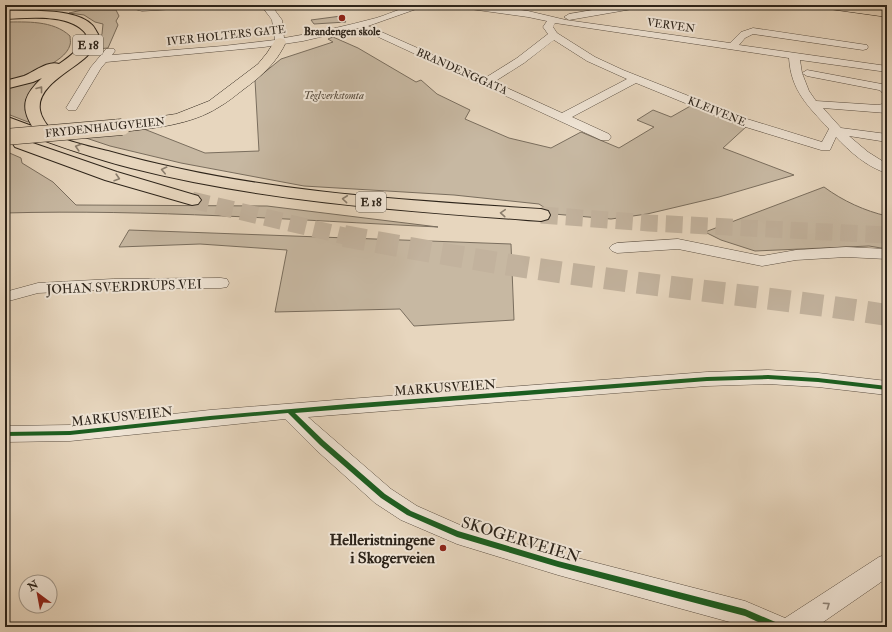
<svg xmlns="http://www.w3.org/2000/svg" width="892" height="632" font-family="'IM FELL Double Pica',serif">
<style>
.green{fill:#c7b8a2;stroke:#7a6e5e}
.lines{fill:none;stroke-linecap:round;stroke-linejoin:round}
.highway-tunnel-far1{stroke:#c2b29d;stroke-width:17;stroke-dasharray:17 8;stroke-linecap:butt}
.highway-tunnel{stroke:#c2b29d;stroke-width:22;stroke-dasharray:22 11;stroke-linecap:butt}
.minor-casing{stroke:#5c5043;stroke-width:1}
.major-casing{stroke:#2d241a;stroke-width:1}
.highway-casing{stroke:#2d241a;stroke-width:2}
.minor{fill:#efe4d5;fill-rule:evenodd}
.major{fill:#e7d6be;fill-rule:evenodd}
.highway{fill:#e7d6be;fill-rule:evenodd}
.major-bridge-casing{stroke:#2d241a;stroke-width:17;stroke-linecap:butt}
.major-bridge{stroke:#e7d6be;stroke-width:16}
.cycleway-casing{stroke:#efe4d5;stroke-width:3}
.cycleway{fill:#1b5e20;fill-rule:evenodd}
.oneway{stroke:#8a7d6c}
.oneway2{stroke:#8e8478}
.poi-dot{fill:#8f2418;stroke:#efe4d5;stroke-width:1.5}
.labels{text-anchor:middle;stroke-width:4;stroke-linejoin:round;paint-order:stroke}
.far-street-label{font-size:11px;fill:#2d241a;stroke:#efe4d5}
.far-poi-label{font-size:11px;font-weight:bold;fill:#2d241a;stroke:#efe4d5}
.far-park-label{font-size:11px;font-style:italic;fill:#54493c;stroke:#efe4d5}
.shield{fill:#efe4d5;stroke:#675e52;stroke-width:1}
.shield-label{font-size:12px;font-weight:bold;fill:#2d241a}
.street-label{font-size:13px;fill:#2d241a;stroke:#efe4d5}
.near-poi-label{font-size:16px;font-weight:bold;fill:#2d241a;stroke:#efe4d5;text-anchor:end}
.near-street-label{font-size:16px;fill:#2d241a;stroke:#efe4d5}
</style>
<rect width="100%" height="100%" fill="#e7d6be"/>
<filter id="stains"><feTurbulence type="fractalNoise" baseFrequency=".005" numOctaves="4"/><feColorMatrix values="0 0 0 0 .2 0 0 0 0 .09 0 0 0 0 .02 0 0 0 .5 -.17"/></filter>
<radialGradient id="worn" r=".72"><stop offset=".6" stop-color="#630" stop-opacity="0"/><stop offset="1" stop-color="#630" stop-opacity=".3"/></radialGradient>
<!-- green -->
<g class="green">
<polygon points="82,10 116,10 119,16 116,21 118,25 108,48 97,49 96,47 102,34 103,24 95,22 84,15 69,13"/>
<polygon points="341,16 346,22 314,24 311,20"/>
<path d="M5,22c21,0 48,-2 65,14 0,3 1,6 0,9 -5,19 -48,32 -65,37z"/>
<polygon points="333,37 358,48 416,82 421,80 437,94 470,110 465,119 509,138 551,148 581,132 619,148 654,127 637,120 653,110 671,117 694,104 747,126 723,148 794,175 719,197 647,214 611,219 554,214 539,204 454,195 304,186 181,163 110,146 80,136 144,129 205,153 259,151 255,80 281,59 333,42 328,39"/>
<polygon points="47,77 26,100 25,110 31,121 28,122 5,113 5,88"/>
<path d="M5,151l16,7 1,5 31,19 23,23 191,1 171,21c-144,-7 -289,-18 -433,-14z"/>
<path d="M824,187c19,14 41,24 63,29v33l-18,-3 -114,5 -34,-11 -16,-8z"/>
<polygon points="129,230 511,244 514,320 414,326 400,309 275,312 287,250 200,244 119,247"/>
</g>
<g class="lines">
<!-- highway-tunnel-far1 -->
<g class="highway-tunnel-far1">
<polyline points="192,200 349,237"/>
<polyline points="541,215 649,223 887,235"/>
</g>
<!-- highway-tunnel -->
<path class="highway-tunnel" d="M344,236c86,16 172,31 259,42 94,13 190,22 284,37"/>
<defs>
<g id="minor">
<polygon points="125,5 195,5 190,8 142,11 127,7"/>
<path d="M261,5h10l11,15 2,18c31,-5 62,-12 92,-20 17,-5 29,-13 48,-13l-2,2 -54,19 117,52 32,-20 31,-24 -5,-7 4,-6 -19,-4 -65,-9 -5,-3h25l45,6 38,9 164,23 11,-11 12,-4 114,17 1,2 -1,2 -4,1 -110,-16 -8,4 -6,7 148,21v6l-87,-12 2,13 5,-3 80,15v10l-4,-1 -2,-3 -2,-1 -72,-14 -5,-3 7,18 7,10 62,4 9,-2 -1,10 -63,-5 18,20 46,6v8l-38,-6 19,16 19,12v9c-19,-5 -38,-22 -51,-36l-6,13h-9l-82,-25 -103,-42 -64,34 37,17 2,3 -2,3h-8l-242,-112 -56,13 -39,6 -158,15 -5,6 -25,42h-8l-2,-2 25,-41 15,-18h8l1,2 -3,4 111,-9 52,-6 -3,-20zM555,23l234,35c2,33 19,48 40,71l-7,13 -75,-23 -124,-49 -28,-13 -38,-24 -4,-6zM554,40l33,21 40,18 -65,34 -68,-31 30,-19z"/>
<polygon points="622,5 643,5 638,8 569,20 564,17 569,14"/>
<polygon points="678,239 762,256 796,250 846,247 887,249 887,259 846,257 796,260 762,266 678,249 617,253 612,251 609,248 612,245 617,243"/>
<polygon points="221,278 227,279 229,283 227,287 221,288 113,289 38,293 5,302 5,292 38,283 113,279"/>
<polygon points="768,370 818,373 887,381 887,395 818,387 768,384 707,386 308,417 391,489 417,506 460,525 558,553 745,601 785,618 879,557 887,554 887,578 816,627 748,627 558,575 457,544 401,520 375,503 315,449 285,419 70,441 5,442 5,426 70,425 210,410 348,399 707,372"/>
</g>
<g id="major">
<polygon points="816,5 846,5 887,11 887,17 822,8"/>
<path d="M280,38l4,1 2,3c-9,20 -24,34 -42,47 -8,6 -16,13 -25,18 -28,18 -65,21 -97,25l-5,-2 -3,-3 3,-3 5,-2 54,-8 33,-13 49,-37 9,-11 9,-14z"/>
</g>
<g id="highway">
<path d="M5,11c22,0 69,-3 86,13 3,2 5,7 7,10 -2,9 -5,15 -11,22 -14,14 -51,30 -47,54 1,8 9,18 15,24 8,7 41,14 53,17 141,40 288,49 433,58l7,2 2,4 -2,4 -7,2c-137,-10 -276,-19 -410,-53 -43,-11 -84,-26 -126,-42v-10l27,10c-13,-21 -6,-33 10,-48l-9,4 -28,7v-8c6,-2 13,-3 19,-5 10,-4 24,-16 35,-12 12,-8 22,-16 27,-30 -15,-21 -58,-16 -81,-15z"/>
<polygon points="21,139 117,172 198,196 201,200 198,204 192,205 105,180 15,147 13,144 15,141"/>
</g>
</defs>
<!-- minor casing -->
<use href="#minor" class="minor-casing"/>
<!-- major casing -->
<use href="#major" class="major-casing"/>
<!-- highway casing -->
<use href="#highway" class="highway-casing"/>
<!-- minor -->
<use href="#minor" class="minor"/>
<!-- major -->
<use href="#major" class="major"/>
<!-- highway -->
<use href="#highway" class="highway"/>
<defs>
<polyline id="major-bridge" points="5,137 122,127"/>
</defs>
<!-- major-bridge casing -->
<use href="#major-bridge" class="major-bridge-casing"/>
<!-- major-bridge -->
<use href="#major-bridge" class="major-bridge"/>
<defs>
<g id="cycleway">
<polygon points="91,5 123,5 122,6 5,9 5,7"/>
<path d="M131,5c20,4 40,0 60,0l-1,1 -48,3 -12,-2v-2z"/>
<polygon points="768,375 818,378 887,386 887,390 818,382 768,379 707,381 295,413 324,441 385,494 411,511 458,531 558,561 745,609 780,624 781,627 769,627 745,616 558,567 457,537 407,515 381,498 320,445 288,413 210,420 70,435 5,436 5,432 70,431 210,416 348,404 707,377"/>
</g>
</defs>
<!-- cycleway casing -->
<use href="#cycleway" class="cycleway-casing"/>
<!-- cycleway -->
<use href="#cycleway" class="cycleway"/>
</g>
<!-- one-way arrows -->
<defs><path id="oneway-chevron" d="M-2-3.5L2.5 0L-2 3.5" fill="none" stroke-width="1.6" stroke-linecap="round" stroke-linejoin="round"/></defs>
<g class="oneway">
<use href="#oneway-chevron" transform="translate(40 89) rotate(-52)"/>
<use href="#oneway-chevron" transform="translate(78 147) rotate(-163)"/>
<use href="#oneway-chevron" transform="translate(164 170) rotate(-167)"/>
<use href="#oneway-chevron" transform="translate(117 178) rotate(17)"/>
<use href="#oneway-chevron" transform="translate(345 199) rotate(-174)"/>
<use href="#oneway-chevron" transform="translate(503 213) rotate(-176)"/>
</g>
<use class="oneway2" href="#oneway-chevron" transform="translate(827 605) rotate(-34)"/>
<!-- markers -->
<g class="poi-dot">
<circle cx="342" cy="18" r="4"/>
<circle cx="443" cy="548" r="4"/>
</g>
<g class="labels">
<!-- far-street labels -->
<g class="far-street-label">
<text transform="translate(671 25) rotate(8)" y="4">VERVEN</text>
<text transform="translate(226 35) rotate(-6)" y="4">IVER HOLTERS GATE</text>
<text transform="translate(462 71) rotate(24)" y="4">BRANDENGGATA</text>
<text transform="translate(717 111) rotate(22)" y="4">KLEIVENE</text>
<text transform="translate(105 127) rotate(-6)" y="4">FRYDENHAUGVEIEN</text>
</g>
<!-- far-poi labels -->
<g class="far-poi-label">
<text x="342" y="35">Brandengen skole</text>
</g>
<!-- far-park labels -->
<g class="far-park-label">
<text x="334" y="99">Teglverkstomta</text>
</g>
<!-- shield labels -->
<g class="shield">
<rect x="73" y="35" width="30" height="20" rx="3"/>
<rect x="356" y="192" width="30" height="20" rx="3"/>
</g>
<g class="shield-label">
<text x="88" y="49">E 18</text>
<text x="371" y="206">E 18</text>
</g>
<!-- street labels -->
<g class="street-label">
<text transform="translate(124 286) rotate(-2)" y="5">JOHAN SVERDRUPS VEI</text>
<text transform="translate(445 387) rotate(-4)" y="5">MARKUSVEIEN</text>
<text transform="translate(122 416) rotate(-6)" y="5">MARKUSVEIEN</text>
</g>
<!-- near-poi labels -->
<g class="near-poi-label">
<text x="435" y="545">Helleristningene<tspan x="435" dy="18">i Skogerveien</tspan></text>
</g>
<!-- near-street labels -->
<g class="near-street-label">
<text transform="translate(521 539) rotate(17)" y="6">SKOGERVEIEN</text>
</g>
</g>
<!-- margin -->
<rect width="892" height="632" fill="none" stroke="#e7d6be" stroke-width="20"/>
<rect x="6" y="6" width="880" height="620" fill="none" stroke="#2d241a" stroke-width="2"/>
<rect x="10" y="10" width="872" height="612" fill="none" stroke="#2d241a"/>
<!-- north arrow -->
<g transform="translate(38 594) rotate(328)"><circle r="19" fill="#efe4d5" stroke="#a1978a"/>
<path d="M0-3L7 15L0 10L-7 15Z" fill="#8f2418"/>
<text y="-6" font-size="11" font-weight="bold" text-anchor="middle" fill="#2d241a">N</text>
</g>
<rect width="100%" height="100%" filter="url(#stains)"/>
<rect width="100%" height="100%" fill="url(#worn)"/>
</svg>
